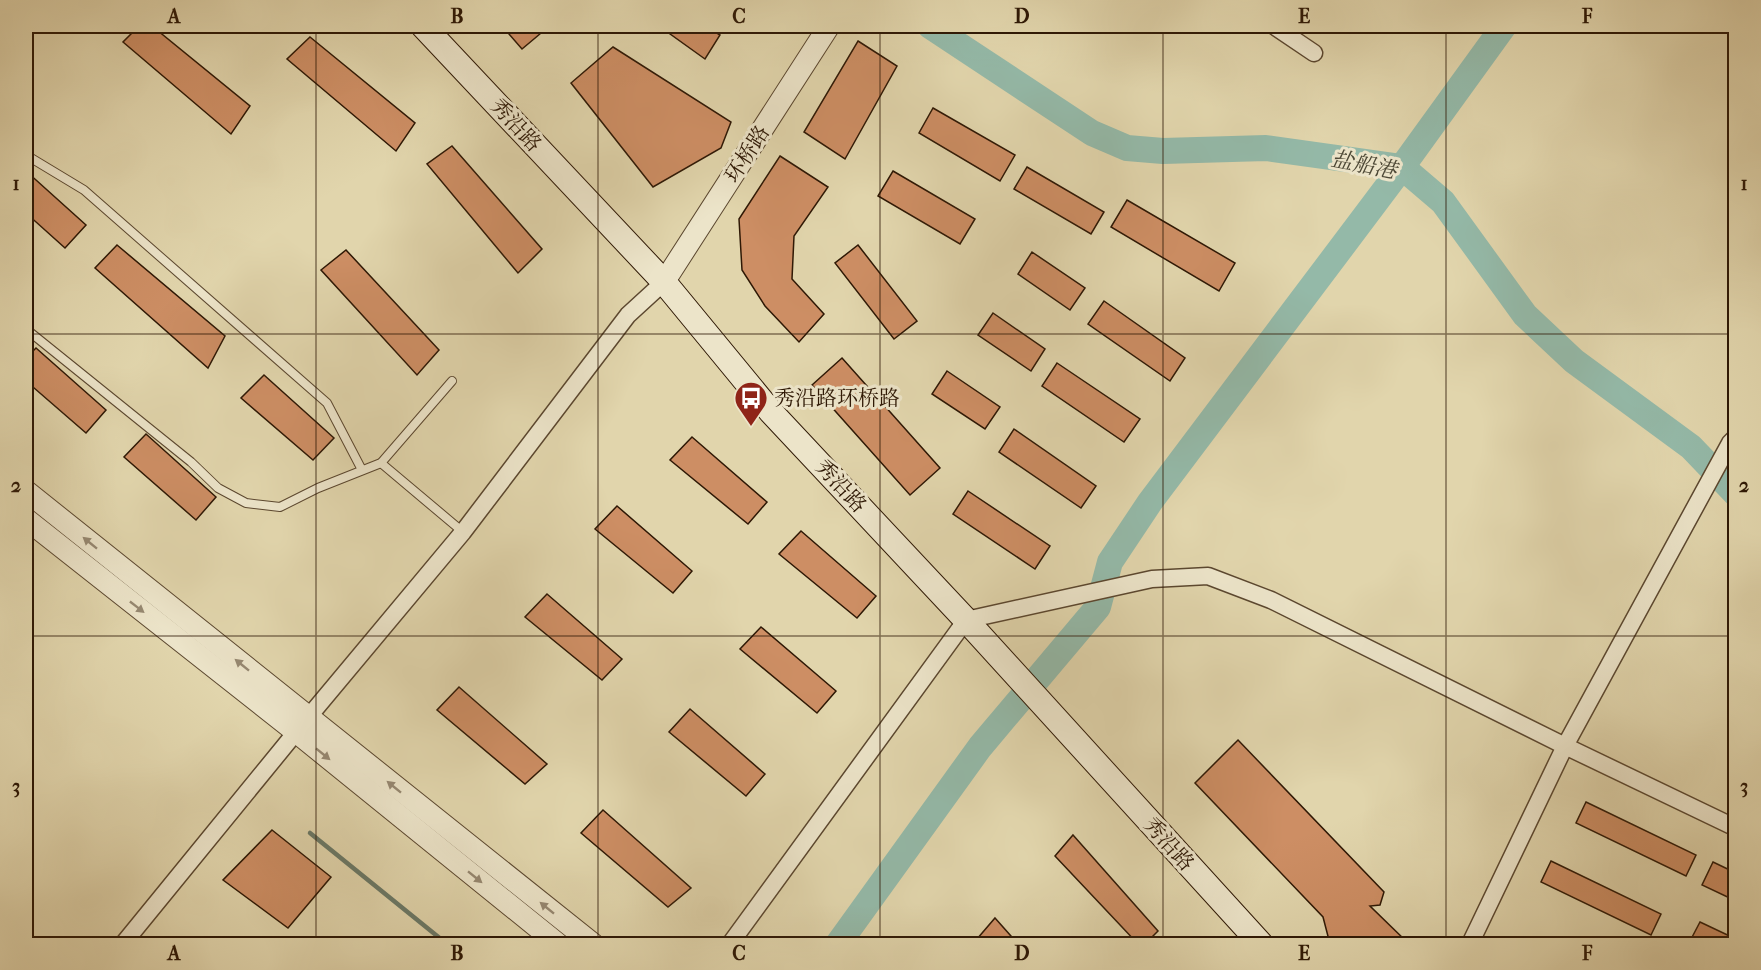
<svg xmlns="http://www.w3.org/2000/svg" width="1761" height="970" font-family="'IM FELL French Canon','Noto Serif SC',serif">
<style>
.lines{fill:none;stroke-linecap:round;stroke-linejoin:round}
.stream{stroke:#6b7967;stroke-width:4.5}
.river{stroke:#94b9a8;stroke-width:26}
.building{fill:#cd8e64;stroke:#2e1805;stroke-width:1.5}
.service-casing{stroke:#5b472f;stroke-width:10}
.minor-casing{stroke:#5b472f;stroke-width:19}
.tertiary-casing{stroke:#5b472f;stroke-width:23}
.secondary-casing{stroke:#2e1805;stroke-width:26}
.service{stroke:#ece4c9;stroke-width:8}
.minor{stroke:#ece4c9;stroke-width:16}
.tertiary{stroke:#ece4c9;stroke-width:21}
.secondary{stroke:#ece4c9;stroke-width:24}
.oneway{fill:#968871}
.grid{fill:none;stroke:#2e1805;stroke-width:1.5;stroke-opacity:0.55}
.labels{text-anchor:middle;stroke-width:6;stroke-linejoin:round;paint-order:stroke}
.street-label{font-size:21px;fill:#2e1805;stroke:#ece4c9}
.poi-label{font-size:21px;fill:#2e1805;stroke:#ece4c9;text-anchor:start}
.water-label{font-size:22px;font-style:italic;fill:#4d4836;stroke:#ece4c9}
.neatline{fill:none;stroke:#2e1805;stroke-width:2}
.grid-label{font-size:20px;text-anchor:middle;font-weight:bold;fill:#2e1805}
</style>
<rect width="100%" height="100%" fill="#e1d5ac"/>
<filter id="stains"><feTurbulence type="fractalNoise" baseFrequency=".00333" numOctaves="4"/><feColorMatrix values="0 0 0 0 .2 0 0 0 0 .09 0 0 0 0 .02 0 0 0 .5 -.17"/></filter>
<radialGradient id="worn" r=".72"><stop offset=".6" stop-color="#630" stop-opacity="0"/><stop offset="1" stop-color="#630" stop-opacity=".3"/></radialGradient>
<g class="lines">
<!-- stream -->
<polyline class="stream" points="310,833 447,944"/>
<!-- river -->
<g class="river">
<polyline points="930,26 1092,133 1127,148 1163,151 1266,148 1402,167 1443,202 1525,315 1574,361 1691,447 1736,494"/>
<polyline points="838,944 980,747 1098,607 1110,562 1150,502 1402,167 1504,26"/>
</g>
</g>
<!-- building -->
<g class="building">
<polygon points="139,26 152,26 250,106 231,134 123,42"/>
<polygon points="502,26 545,26 547,28 522,49"/>
<polygon points="659,26 706,26 720,35 705,59"/>
<polygon points="310,37 415,123 396,151 287,59"/>
<polygon points="858,41 897,66 845,159 804,132"/>
<polygon points="613,47 731,122 721,148 653,187 571,83"/>
<polygon points="933,108 1015,155 1000,181 919,133"/>
<polygon points="452,146 542,249 518,273 427,164"/>
<polygon points="780,156 828,187 794,236 792,279 824,314 799,342 765,306 742,270 739,219"/>
<polygon points="1027,167 1104,212 1091,234 1014,189"/>
<polygon points="26,171 86,225 65,248 26,213"/>
<polygon points="893,171 975,219 960,244 878,196"/>
<polygon points="1127,200 1235,263 1219,291 1111,227"/>
<polygon points="117,245 225,336 208,368 95,268"/>
<polygon points="858,245 917,321 894,339 835,263"/>
<polygon points="346,250 439,350 417,375 321,270"/>
<polygon points="1032,252 1085,288 1070,310 1018,274"/>
<polygon points="1104,301 1185,358 1170,381 1088,324"/>
<polygon points="993,313 1045,349 1031,371 978,335"/>
<polygon points="36,348 106,410 86,433 26,381 26,358"/>
<polygon points="842,358 940,468 910,495 812,385"/>
<polygon points="1057,363 1140,419 1124,442 1042,386"/>
<polygon points="947,371 1000,407 985,429 932,394"/>
<polygon points="264,375 334,438 313,460 241,398"/>
<polygon points="1014,429 1096,486 1081,508 999,452"/>
<polygon points="146,434 216,497 196,520 124,457"/>
<polygon points="692,437 767,502 748,524 670,460"/>
<polygon points="968,491 1050,546 1035,569 953,514"/>
<polygon points="617,506 692,571 673,593 595,529"/>
<polygon points="801,531 876,596 857,618 779,554"/>
<polygon points="547,594 622,659 602,680 525,617"/>
<polygon points="761,627 836,691 817,713 740,649"/>
<polygon points="459,687 547,764 525,784 437,710"/>
<polygon points="690,709 765,774 746,796 669,732"/>
<polygon points="1238,740 1384,892 1380,905 1370,906 1409,944 1330,944 1323,917 1195,783"/>
<polygon points="1586,802 1696,855 1686,876 1576,823"/>
<polygon points="603,810 691,888 668,907 581,833"/>
<polygon points="272,830 331,877 288,928 223,880"/>
<polygon points="1073,835 1158,931 1145,944 1138,944 1055,856"/>
<polygon points="1551,861 1661,914 1651,935 1541,882"/>
<polygon points="1713,862 1736,873 1736,901 1702,885"/>
<polygon points="995,918 1018,944 982,944 977,939"/>
<polygon points="1700,922 1736,939 1736,944 1692,944 1689,943"/>
</g>
<g class="lines">
<defs>
<g id="service">
<polyline points="26,155 84,190 327,403 362,470"/>
<polyline points="26,329 191,462 218,488 246,503 280,507 318,488 381,463 452,381"/>
<polyline points="381,463 463,532"/>
</g>
<g id="minor">
<polyline points="1274,26 1314,53"/>
<polyline points="123,944 296,732 463,532 628,315 664,282"/>
<polyline points="730,944 966,620 1152,579 1208,576 1271,600 1565,746 1736,828"/>
<polyline points="1470,944 1565,746 1730,443 1736,437"/>
</g>
<g id="tertiary">
<polyline points="664,282 829,26"/>
<polyline points="26,491 593,944"/>
<polyline points="26,519 296,732 558,944"/>
</g>
<polyline id="secondary" points="423,26 664,282 771,412 966,620 1261,944"/>
</defs>
<!-- service casing -->
<use href="#service" class="service-casing"/>
<!-- minor casing -->
<use href="#minor" class="minor-casing"/>
<!-- tertiary casing -->
<use href="#tertiary" class="tertiary-casing"/>
<!-- secondary casing -->
<use href="#secondary" class="secondary-casing"/>
<!-- service -->
<use href="#service" class="service"/>
<!-- minor -->
<use href="#minor" class="minor"/>
<!-- tertiary -->
<use href="#tertiary" class="tertiary"/>
<!-- secondary -->
<use href="#secondary" class="secondary"/>
</g>
<!-- one-way arrows -->
<defs><path id="oneway-solid" d="M-6-.8H1V-3.2L6.5 0L1 3.2V.8H-6Z" transform="scale(1.5)"/></defs>
<g class="oneway">
<use href="#oneway-solid" transform="translate(90 543) rotate(-141)"/>
<use href="#oneway-solid" transform="translate(137 607) rotate(38)"/>
<use href="#oneway-solid" transform="translate(242 665) rotate(-141)"/>
<use href="#oneway-solid" transform="translate(323 754) rotate(39)"/>
<use href="#oneway-solid" transform="translate(394 787) rotate(-141)"/>
<use href="#oneway-solid" transform="translate(475 877) rotate(39)"/>
<use href="#oneway-solid" transform="translate(547 908) rotate(-141)"/>
</g>
<!-- grid -->
<path class="grid" d="M316,26v918M598,26v918M880,26v918M1163,26v918M1446,26v918M26,334h1710M26,636h1710"/>
<!-- icons -->
<defs>
<symbol id="bus-pin" viewBox="-11 -11 22 30"><path d="M0 17L-7.5 6A9.5 9.5 0 1 1 7.5 6Z" fill="#8f2418" stroke="#ece4c9"/><path d="M-5-6H5V4H4V6H2V4H-2V6H-4V4H-5ZM-3.5-4V0h7V-4ZM-3.5 1.2v1.5H-2V1.2ZM2 1.2v1.5H3.5V1.2Z" fill="#fff"/></symbol>
</defs>
<g fill-rule="evenodd">
<use href="#bus-pin" x="732" y="379" width="38" height="52"/>
</g>
<g class="labels">
<!-- street labels -->
<g class="street-label">
<text transform="translate(516 125) rotate(47)" y="7">秀沿路</text>
<text transform="translate(747 154) rotate(-57)" y="7">环桥路</text>
<text transform="translate(841 486) rotate(47)" y="7">秀沿路</text>
<text transform="translate(1169 844) rotate(48)" y="7">秀沿路</text>
</g>
<!-- poi labels -->
<g class="poi-label">
<text x="774" y="405">秀沿路环桥路</text>
</g>
<!-- water labels -->
<g class="water-label">
<text transform="translate(1364 164) rotate(11)" y="8">盐船港</text>
</g>
</g>
<!-- margin -->
<rect width="1761" height="970" fill="none" stroke="#e1d5ac" stroke-width="66"/>
<rect x="33" y="33" width="1695" height="904" class="neatline"/>
<g class="grid-label">
<text x="174" y="23">A</text>
<text x="457" y="23">B</text>
<text x="739" y="23">C</text>
<text x="1022" y="23">D</text>
<text x="1304" y="23">E</text>
<text x="1587" y="23">F</text>
<text x="16" y="190">1</text>
<text x="1744" y="190">1</text>
<text x="16" y="492">2</text>
<text x="1744" y="492">2</text>
<text x="16" y="793">3</text>
<text x="1744" y="793">3</text>
<text x="174" y="960">A</text>
<text x="457" y="960">B</text>
<text x="739" y="960">C</text>
<text x="1022" y="960">D</text>
<text x="1304" y="960">E</text>
<text x="1587" y="960">F</text>
</g>
<rect width="100%" height="100%" filter="url(#stains)"/>
<rect width="100%" height="100%" fill="url(#worn)"/>
</svg>
